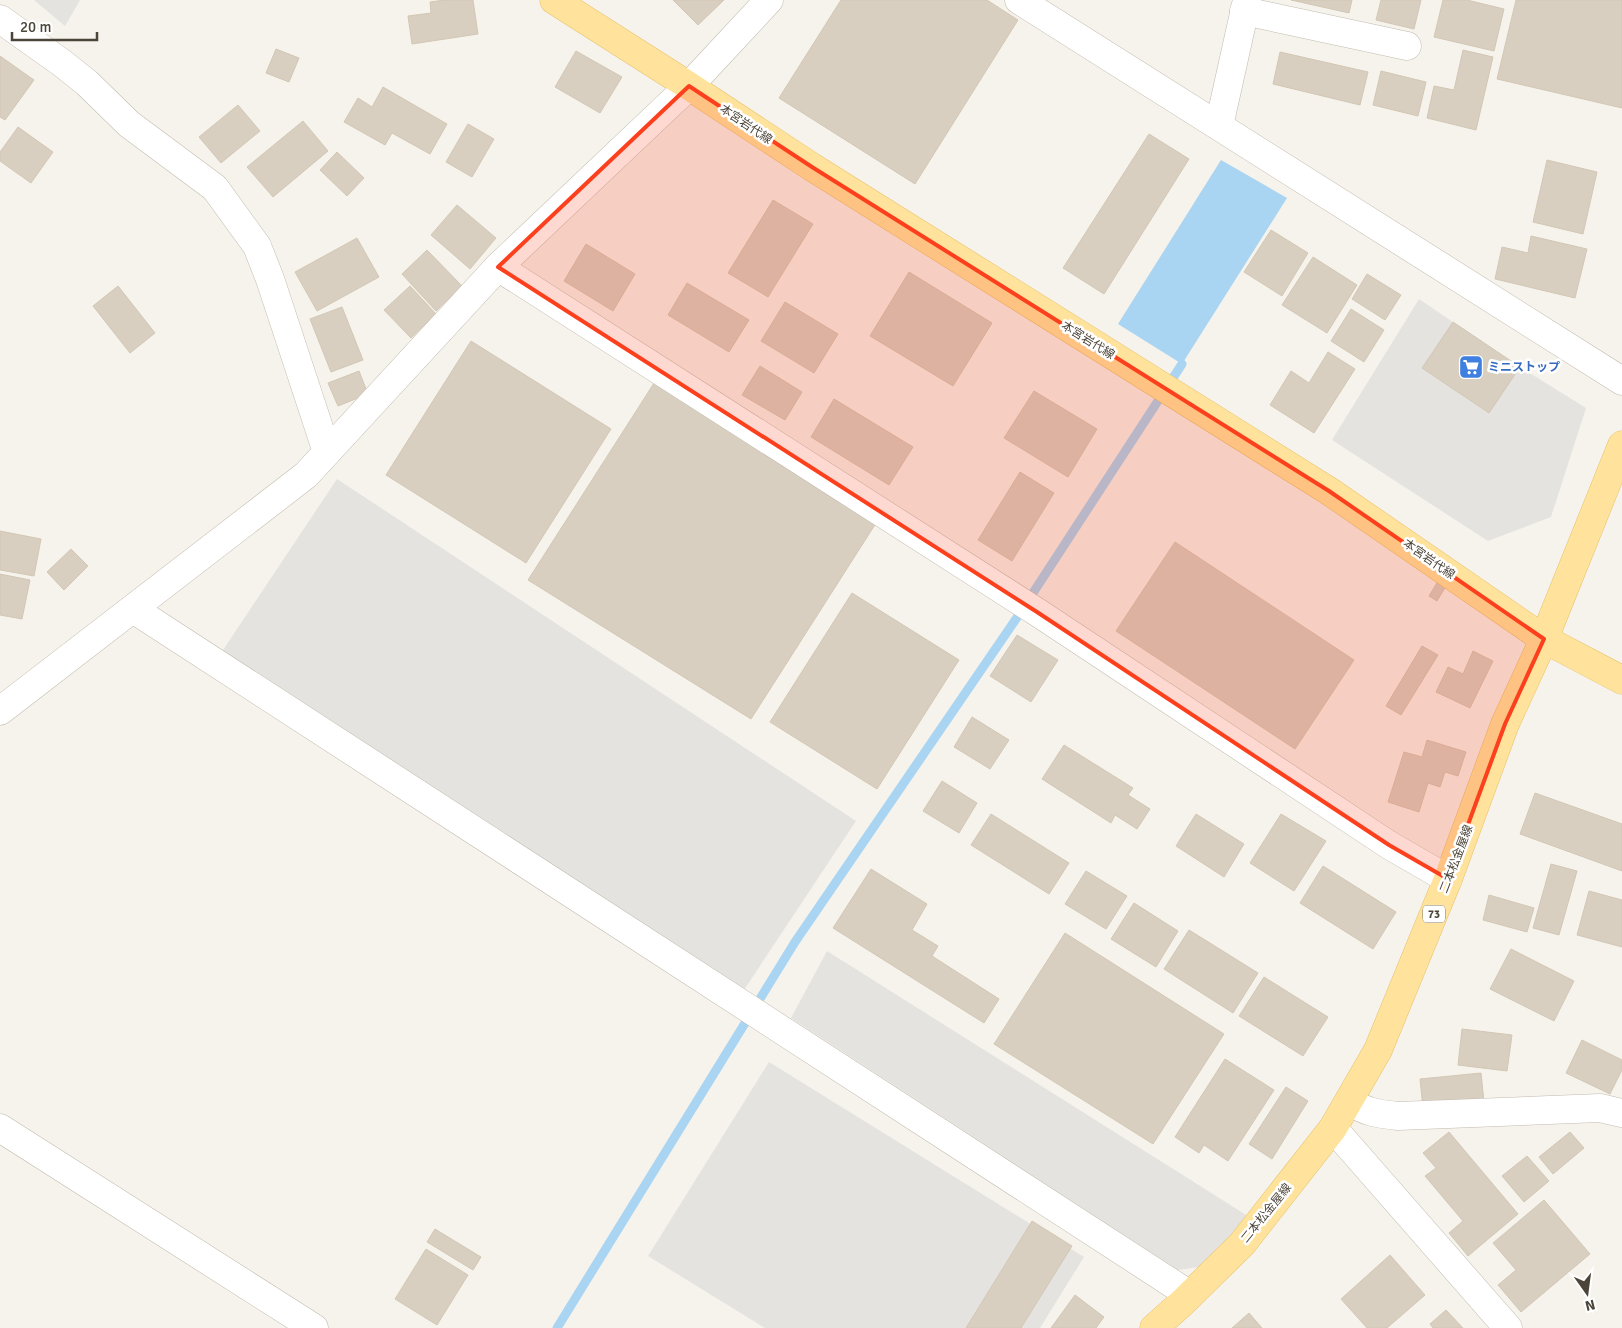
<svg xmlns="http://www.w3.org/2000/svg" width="1622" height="1328" font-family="Signika,'Noto Sans JP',sans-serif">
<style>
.parking{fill:#e5e3e0}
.water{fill:#a9d4f2}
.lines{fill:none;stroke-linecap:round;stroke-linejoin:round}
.stream{stroke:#a9d4f2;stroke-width:9}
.building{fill:#d8cfc1;stroke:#d3c7b4}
.minor-casing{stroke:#c2bbae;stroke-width:29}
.major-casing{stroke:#e6c16a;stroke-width:29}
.minor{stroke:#fff;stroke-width:28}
.major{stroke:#ffe39c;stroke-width:28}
.marked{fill:#fc3f1d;fill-opacity:0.2;stroke:#fc3f1d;stroke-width:4;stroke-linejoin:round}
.labels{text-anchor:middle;stroke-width:5;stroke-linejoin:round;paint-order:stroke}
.shield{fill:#fff;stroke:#817c74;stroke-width:1}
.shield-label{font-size:11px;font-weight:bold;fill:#4b4439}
.street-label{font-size:12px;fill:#4b4439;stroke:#fff}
.shop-label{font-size:12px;font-weight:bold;fill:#366cbe;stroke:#fff;text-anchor:start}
</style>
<rect width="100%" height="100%" fill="#f6f3ec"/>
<!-- parking -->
<g class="parking">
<polygon points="34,0 80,0 65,26"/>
<polygon points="1419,299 1453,322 1422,368 1489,413 1520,367 1586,408 1551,517 1488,541 1332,440"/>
<polygon points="337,479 856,821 740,996 221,653"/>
<polygon points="827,951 1251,1218 1213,1265 1178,1270 791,1018"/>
<polygon points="769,1062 1084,1257 1040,1328 765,1328 648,1256"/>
</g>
<!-- water -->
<polygon class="water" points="1221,160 1287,198 1182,364 1118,324"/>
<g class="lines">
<!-- stream -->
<polyline class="stream" points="557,1328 795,942 1018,616 1182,364"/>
</g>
<!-- building -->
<g class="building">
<polygon points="444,0 473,0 478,34 412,44 408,16 431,13 430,2"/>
<polygon points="673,0 724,0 698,25"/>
<polygon points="841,0 987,0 1018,20 915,184 779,98"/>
<polygon points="1291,0 1352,0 1349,13"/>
<polygon points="1381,0 1421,0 1414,29 1376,20"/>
<polygon points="1443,0 1467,0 1504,9 1494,51 1434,37"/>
<polygon points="1516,0 1622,0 1622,108 1497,79"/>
<polygon points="276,49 299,58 289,82 266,73"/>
<polygon points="1463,50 1493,57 1476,130 1427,118 1434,86 1454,90"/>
<polygon points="576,51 622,77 600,113 555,87"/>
<polygon points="1280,52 1368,72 1360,105 1273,84"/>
<polygon points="0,56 34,80 5,120 0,117"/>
<polygon points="1381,71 1426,82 1418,116 1373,105"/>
<polygon points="383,87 447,124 430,154 392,133 385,145 344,122 358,98 372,107"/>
<polygon points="238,105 260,131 221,163 199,137"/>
<polygon points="303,121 328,151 273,197 247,167"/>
<polygon points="468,124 494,139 472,177 446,162"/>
<polygon points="18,127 53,152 31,183 0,161 0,152"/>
<polygon points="1149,134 1189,159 1104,294 1063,268"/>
<polygon points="337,152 364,178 347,196 320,170"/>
<polygon points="1547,160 1597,172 1583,234 1533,222"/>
<polygon points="773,200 813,224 768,297 728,273"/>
<polygon points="457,205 496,238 470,269 431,235"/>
<polygon points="1271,230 1308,253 1282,296 1244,272"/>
<polygon points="1531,236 1587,249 1575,298 1495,279 1502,247 1528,253"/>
<polygon points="357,238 379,277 317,311 295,272"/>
<polygon points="586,244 635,274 613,311 564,281"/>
<polygon points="427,250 462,286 436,311 402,274"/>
<polygon points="1313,257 1357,285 1327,333 1282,305"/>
<polygon points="909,272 992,323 953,386 870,336"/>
<polygon points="1367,274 1401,295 1385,320 1352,299"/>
<polygon points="687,283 749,320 729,352 668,315"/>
<polygon points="118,286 155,333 130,353 93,306"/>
<polygon points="410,286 436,314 411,338 384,310"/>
<polygon points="785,302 838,334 814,373 761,341"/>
<polygon points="342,307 363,360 331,372 310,319"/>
<polygon points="1351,309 1384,330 1364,362 1331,341"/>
<polygon points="1453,322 1520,367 1489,413 1422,368"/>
<polygon points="471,341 611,429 526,563 386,475"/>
<polygon points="1328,352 1355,369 1314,433 1270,405 1291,371 1309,383"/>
<polygon points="760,366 802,392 785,420 742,395"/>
<polygon points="359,371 368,394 338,406 328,383"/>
<polygon points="656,380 878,520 751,719 528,580"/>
<polygon points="1034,391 1097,429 1068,477 1004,438"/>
<polygon points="834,399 913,447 889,485 811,437"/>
<polygon points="1020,472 1054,493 1012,561 978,540"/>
<polygon points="0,531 41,539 34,576 0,570"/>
<polygon points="1175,542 1354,660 1295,749 1116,631"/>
<polygon points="71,549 88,566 64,590 47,572"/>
<polygon points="1443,573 1451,578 1437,601 1429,596"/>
<polygon points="0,574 30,580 22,619 0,615"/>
<polygon points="852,593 959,660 877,789 770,722"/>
<polygon points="1017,635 1058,660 1031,702 990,676"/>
<polygon points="1422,646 1438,655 1401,715 1386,706"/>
<polygon points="1473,651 1493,661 1470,708 1436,692 1448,667 1463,674"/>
<polygon points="972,717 1009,740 990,769 954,747"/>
<polygon points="1427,740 1466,752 1458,776 1445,772 1440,787 1428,783 1419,812 1388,802 1404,752 1422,757"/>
<polygon points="1064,745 1133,788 1128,795 1150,809 1137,829 1115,815 1111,823 1042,779"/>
<polygon points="942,781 977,803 959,833 923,811"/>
<polygon points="1535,793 1622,824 1622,871 1520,834"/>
<polygon points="991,814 1069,863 1049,894 971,845"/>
<polygon points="1196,814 1244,844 1224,877 1176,846"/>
<polygon points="1281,814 1326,841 1294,891 1250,863"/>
<polygon points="1551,864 1577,871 1559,935 1533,928"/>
<polygon points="1323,866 1396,912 1373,949 1300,903"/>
<polygon points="871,869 927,904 912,930 938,946 932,956 999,999 984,1023 833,928"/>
<polygon points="1086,871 1127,896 1106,929 1065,904"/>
<polygon points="1589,891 1622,900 1622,947 1577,935"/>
<polygon points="1489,895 1534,908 1527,932 1483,920"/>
<polygon points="1134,903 1178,931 1156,967 1111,939"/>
<polygon points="1189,930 1258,973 1233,1013 1164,969"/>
<polygon points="1065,933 1224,1034 1153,1144 994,1044"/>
<polygon points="1511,949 1574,981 1554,1021 1490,989"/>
<polygon points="1264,977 1328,1017 1303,1056 1239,1016"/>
<polygon points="1462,1029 1512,1035 1507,1071 1458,1065"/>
<polygon points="1582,1040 1622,1060 1622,1070 1610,1094 1566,1073"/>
<polygon points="1225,1059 1274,1090 1228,1161 1204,1145 1199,1153 1175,1137"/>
<polygon points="1481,1073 1484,1102 1423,1108 1420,1079"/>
<polygon points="1286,1087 1308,1101 1272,1159 1249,1144"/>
<polygon points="1449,1132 1518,1214 1468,1256 1449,1233 1463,1221 1425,1176 1436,1168 1423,1153"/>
<polygon points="1570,1132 1584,1148 1553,1174 1539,1157"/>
<polygon points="1527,1156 1549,1181 1524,1202 1502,1176"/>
<polygon points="1544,1200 1590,1254 1521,1312 1498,1285 1516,1270 1493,1243"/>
<polygon points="1032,1221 1072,1246 1021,1328 966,1328"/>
<polygon points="435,1229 481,1257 473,1270 427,1242"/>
<polygon points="426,1249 468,1275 437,1325 395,1299"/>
<polygon points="1390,1255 1425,1295 1387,1328 1367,1328 1341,1299"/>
<polygon points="1075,1295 1104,1317 1096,1328 1051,1328"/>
<polygon points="1446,1310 1463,1328 1433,1328 1430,1324"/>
<polygon points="1249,1313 1262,1328 1232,1328"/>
</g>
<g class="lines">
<defs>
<g id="minor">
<polyline points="1019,0 1622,381"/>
<polyline points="1244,11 1407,46"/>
<polyline points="0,19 62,63 87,83 129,124 215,188 257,246 270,279 327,452"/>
<polyline points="1219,126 1247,0"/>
<polyline points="498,267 1037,612 1389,845 1448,879"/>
<polyline points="133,609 1190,1295"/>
<polyline points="0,711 306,475 498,267 689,86 769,0"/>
<path d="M1349,1101c16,11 29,13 49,15l202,-8 22,5"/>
<polyline points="0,1128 314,1328"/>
<polyline points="1333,1128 1508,1328"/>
</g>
<g id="major">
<polyline points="554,0 689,86 812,167 1329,491 1544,639 1622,680"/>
<polyline points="1154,1328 1182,1303 1242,1244 1333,1128 1378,1050 1448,879 1505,724 1544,639 1622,445"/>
</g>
</defs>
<!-- minor casing -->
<use href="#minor" class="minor-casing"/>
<!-- major casing -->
<use href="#major" class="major-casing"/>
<!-- minor -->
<use href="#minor" class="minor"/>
<!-- major -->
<use href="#major" class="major"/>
</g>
<!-- marked area -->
<path class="marked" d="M689,86l123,81 517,324 215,148 -39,85 -57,155 -59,-34 -352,-233 -539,-345z"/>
<!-- icons -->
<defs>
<symbol id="supermarket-square" viewBox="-11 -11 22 22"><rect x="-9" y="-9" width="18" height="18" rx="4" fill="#3f7fe0" stroke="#fff"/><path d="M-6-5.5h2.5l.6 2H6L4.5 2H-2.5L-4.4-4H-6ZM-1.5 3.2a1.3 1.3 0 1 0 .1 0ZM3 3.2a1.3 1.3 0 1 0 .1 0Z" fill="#fff"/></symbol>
</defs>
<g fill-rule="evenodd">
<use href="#supermarket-square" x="1457" y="353" width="28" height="28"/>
</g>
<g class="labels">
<!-- shield labels -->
<rect class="shield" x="1423" y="905.5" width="22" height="17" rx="4"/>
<g class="shield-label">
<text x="1434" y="918">73</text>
</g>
<!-- street labels -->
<g class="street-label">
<text transform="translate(746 124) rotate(34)" y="4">本宮岩代線</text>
<text transform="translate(1088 340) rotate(32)" y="4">本宮岩代線</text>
<text transform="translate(1429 559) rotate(35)" y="4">本宮岩代線</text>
<text transform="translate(1456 859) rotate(-69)" y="4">二本松金屋線</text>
<text transform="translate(1266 1213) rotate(-51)" y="4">二本松金屋線</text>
</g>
<!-- shop labels -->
<g class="shop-label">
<text x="1488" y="371">ミニストップ</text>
</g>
</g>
<!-- north arrow -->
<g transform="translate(1587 1293) rotate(166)" stroke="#ffffff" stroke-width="4" paint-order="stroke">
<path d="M0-4L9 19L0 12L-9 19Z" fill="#4b4439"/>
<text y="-8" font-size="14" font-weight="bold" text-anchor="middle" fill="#4b4439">N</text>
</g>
<!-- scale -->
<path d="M12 32v8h85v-8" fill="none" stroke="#4b4439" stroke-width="2.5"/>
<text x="20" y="32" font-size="15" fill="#4b4439" stroke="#ffffff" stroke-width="4" paint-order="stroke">20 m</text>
</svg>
